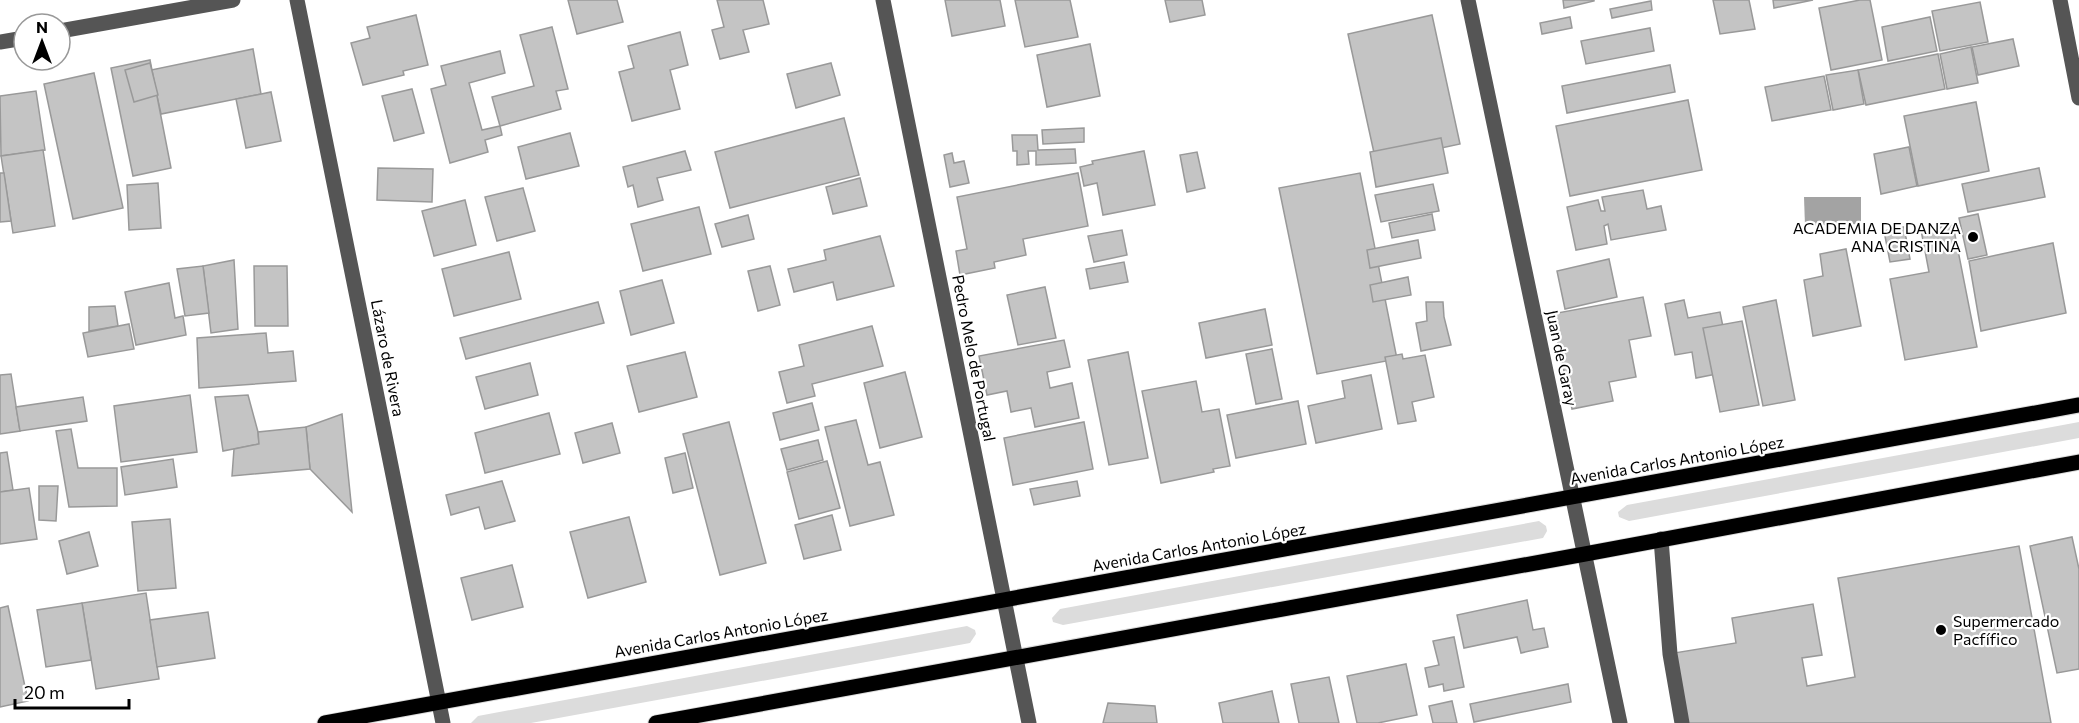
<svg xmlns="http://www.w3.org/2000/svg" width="2079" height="723" font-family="Commissioner,sans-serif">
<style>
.green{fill:#dcdcdc}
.water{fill:#a3a3a3}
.building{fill:#c4c4c4;stroke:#999;stroke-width:1.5}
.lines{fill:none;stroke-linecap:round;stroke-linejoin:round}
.major-casing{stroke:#dbdbdb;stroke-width:17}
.minor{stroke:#555;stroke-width:15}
.major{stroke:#000;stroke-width:15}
.poi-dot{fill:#000;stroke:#fff;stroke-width:2}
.labels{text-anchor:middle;stroke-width:4.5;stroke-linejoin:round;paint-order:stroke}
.poi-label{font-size:16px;fill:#000;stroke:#fff;text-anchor:end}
.street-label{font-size:16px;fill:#000;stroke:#fff}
</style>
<rect width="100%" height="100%" fill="#fff"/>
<!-- green -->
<g class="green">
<polygon points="2079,422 2079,438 1629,521 1619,517 1618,512 1627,505"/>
<polygon points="1539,521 1546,526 1547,531 1543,538 1063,625 1053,622 1052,618 1060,609"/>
<polygon points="967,626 975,630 976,634 970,643 531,723 471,723 478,716"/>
</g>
<!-- water -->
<polygon class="water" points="1804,197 1861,197 1861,224 1805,226"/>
<!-- building -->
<g class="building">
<polygon points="568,0 617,0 623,22 577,34"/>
<polygon points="717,0 763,0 769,24 743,30 749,52 720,59 712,30 724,27"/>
<polygon points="945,0 1000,0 1005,26 952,36"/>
<polygon points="1015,0 1070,0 1078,37 1025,47"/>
<polygon points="1165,0 1202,0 1205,15 1170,22"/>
<polygon points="1563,0 1594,0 1594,1 1564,8"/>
<polygon points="1713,0 1749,0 1755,29 1720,34"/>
<polygon points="1773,0 1813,0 1774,8"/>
<polygon points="1860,0 1870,0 1882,60 1831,70 1819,8"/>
<polygon points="1651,1 1652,10 1612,18 1610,9"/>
<polygon points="1980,2 1988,42 1940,51 1932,11"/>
<polygon points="416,15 428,65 403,71 404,75 363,85 351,43 370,38 367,27"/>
<polygon points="1432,15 1460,144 1376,162 1348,34"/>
<polygon points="1570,17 1572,28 1542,34 1540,23"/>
<polygon points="1930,17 1937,51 1888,61 1882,27"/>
<polygon points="552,27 568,89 556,91 561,109 500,126 492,97 534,86 520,35"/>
<polygon points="1650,28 1654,51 1586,64 1581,41"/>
<polygon points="680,32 688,65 670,70 680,109 632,121 619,72 634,68 628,46"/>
<polygon points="2013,39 2019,66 1978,75 1972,47"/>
<polygon points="1090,44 1100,96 1047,107 1037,55"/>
<polygon points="1971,47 1978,83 1947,89 1940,54"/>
<polygon points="253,49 261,94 161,114 151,70"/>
<polygon points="500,51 505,73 469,83 482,130 500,126 502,135 485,140 488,152 450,163 431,89 446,85 441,66"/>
<polygon points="1938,54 1945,89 1866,105 1858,70"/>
<polygon points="150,60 171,168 133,176 111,68"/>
<polygon points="150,63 158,95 134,102 125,70"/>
<polygon points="831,63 840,95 796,108 787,74"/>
<polygon points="1670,65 1675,92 1567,113 1562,86"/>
<polygon points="1858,70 1864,104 1833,110 1826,75"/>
<polygon points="94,73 123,208 73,219 44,84"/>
<polygon points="1824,76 1831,110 1772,121 1765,87"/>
<polygon points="412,89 424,133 394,141 382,96"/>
<polygon points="36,91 45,150 1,156 0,96"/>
<polygon points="271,92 281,141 246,148 236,99"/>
<polygon points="1688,100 1702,170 1570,196 1556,126"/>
<polygon points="1976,102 1989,171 1918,186 1904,116"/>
<polygon points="844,118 859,175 730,208 715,152"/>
<polygon points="1084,128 1084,142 1043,144 1042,130"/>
<polygon points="570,133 579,166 526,179 518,147"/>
<polygon points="1012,135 1037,135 1038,150 1075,149 1076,163 1036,165 1036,151 1028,151 1029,164 1017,165 1017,151 1013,151"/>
<polygon points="1441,138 1448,173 1376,187 1370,152"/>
<polygon points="1909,147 1917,186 1881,194 1874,154"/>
<polygon points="43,150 55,226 13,233 1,156"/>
<polygon points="685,151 691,170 657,178 663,200 638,207 633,185 628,187 623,167"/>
<polygon points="1144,151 1155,205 1103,215 1097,183 1084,186 1080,167 1093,164 1092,161"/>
<polygon points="1197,152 1205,188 1187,192 1180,155"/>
<polygon points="952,153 954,163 964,161 969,183 950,187 944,155"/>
<polygon points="378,168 433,169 432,202 377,200"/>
<polygon points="2039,168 2045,197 1968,212 1962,184"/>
<polygon points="0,173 4,173 11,221 0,222"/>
<polygon points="1078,173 1088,226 1023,239 1026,255 994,262 995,268 960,275 956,251 967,249 957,197"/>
<polygon points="1360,173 1397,359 1317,374 1279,188"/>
<polygon points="860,178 867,206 833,214 826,187"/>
<polygon points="158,183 161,228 129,230 127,185"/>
<polygon points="1433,184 1439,211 1381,222 1375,195"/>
<polygon points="523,188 535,231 497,241 485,197"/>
<polygon points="1643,190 1647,209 1661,206 1666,230 1611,240 1608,224 1604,226 1607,244 1576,250 1567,207 1598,200 1601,211 1605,211 1602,197"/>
<polygon points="465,200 476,245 434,256 422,211"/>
<polygon points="699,207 711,254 643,271 631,224"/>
<polygon points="1432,214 1435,230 1392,238 1389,223"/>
<polygon points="1978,214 1987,255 1968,259 1959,218"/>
<polygon points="748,215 754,239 722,247 715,224"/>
<polygon points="1953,225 1977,347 1905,360 1890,279 1929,272 1921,230"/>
<polygon points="1904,227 1910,259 1890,262 1884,231"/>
<polygon points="1122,230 1127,255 1094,262 1088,236"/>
<polygon points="880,236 894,286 837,300 833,282 794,292 788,269 826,260 824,250"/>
<polygon points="1418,240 1421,258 1370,268 1367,250"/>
<polygon points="2053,243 2066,313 1981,331 1969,261"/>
<polygon points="1846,249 1861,326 1813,336 1804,280 1823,276 1820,254"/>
<polygon points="509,252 521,299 454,316 442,269"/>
<polygon points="1609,259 1617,297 1565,309 1557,271"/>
<polygon points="234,260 238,329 211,333 203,266"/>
<polygon points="1124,262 1128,282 1090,289 1086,269"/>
<polygon points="203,266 209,313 185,316 177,269"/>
<polygon points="254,266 287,266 288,326 255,326"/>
<polygon points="770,266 780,305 758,311 748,271"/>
<polygon points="1408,277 1411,295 1373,302 1370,285"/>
<polygon points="662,280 674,323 631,335 620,291"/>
<polygon points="169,283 175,318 183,316 186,335 136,345 125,292"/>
<polygon points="1045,287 1056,338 1018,345 1007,295"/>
<polygon points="1643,297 1651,336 1629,340 1636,377 1609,382 1613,401 1572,409 1552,314"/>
<polygon points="1684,300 1688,318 1720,312 1732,371 1696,378 1692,352 1675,355 1665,304"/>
<polygon points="1776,300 1795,400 1763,406 1743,307"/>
<polygon points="598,302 604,323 466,359 460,338"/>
<polygon points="1426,302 1443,302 1444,317 1451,345 1421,351 1416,323 1427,321"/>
<polygon points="115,306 118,326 89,331 89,307"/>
<polygon points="1265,309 1272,345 1206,358 1199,323"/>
<polygon points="1742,321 1759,405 1720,412 1703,328"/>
<polygon points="129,324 134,349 88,357 83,333"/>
<polygon points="872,326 883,366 812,384 815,396 787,403 779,372 804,366 799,345"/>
<polygon points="266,333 268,353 293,351 296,381 199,388 197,338"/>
<polygon points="1064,340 1070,367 1047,372 1049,383 1050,388 1072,383 1079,418 1035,427 1031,408 1011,412 1007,391 987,395 979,356"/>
<polygon points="1272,349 1282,399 1256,404 1246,354"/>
<polygon points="685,352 697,397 639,412 627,366"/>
<polygon points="1128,352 1148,458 1109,465 1088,360"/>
<polygon points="1402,354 1403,359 1425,355 1434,397 1412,402 1416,421 1398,424 1385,357"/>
<polygon points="530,363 538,395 485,409 476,377"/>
<polygon points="905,372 922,437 880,448 864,383"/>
<polygon points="11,374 20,431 0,434 0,375"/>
<polygon points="1371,375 1382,429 1316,443 1308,406 1345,398 1342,381"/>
<polygon points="1196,381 1202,412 1219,409 1230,466 1213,469 1214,472 1161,483 1142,391"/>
<polygon points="190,395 197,452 121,462 114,406"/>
<polygon points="248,395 258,432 259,444 223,451 215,397"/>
<polygon points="83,397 87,421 20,431 16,407"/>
<polygon points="1298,401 1306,444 1236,458 1227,415"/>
<polygon points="812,403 819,430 780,440 773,413"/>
<polygon points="549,413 560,454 485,473 475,433"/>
<polygon points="342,414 352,512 310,469 306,427"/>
<polygon points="856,420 868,465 880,462 894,515 850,526 825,427"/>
<polygon points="729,422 766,563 720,575 683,434"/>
<polygon points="1084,422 1093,469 1013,485 1004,438"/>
<polygon points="612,423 620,453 583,463 575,433"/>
<polygon points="306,427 310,469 232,476 234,449 259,444 258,432"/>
<polygon points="71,429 78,468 117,468 117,506 69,507 56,431"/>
<polygon points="818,440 823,460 787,470 781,449"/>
<polygon points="7,452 13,490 0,492 0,453"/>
<polygon points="685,453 693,488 673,493 665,458"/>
<polygon points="173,459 177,487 125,495 121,467"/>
<polygon points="827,461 840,508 799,519 787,472"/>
<polygon points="502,481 515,521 485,529 479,507 451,515 446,495"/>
<polygon points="1077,481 1080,496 1034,505 1030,489"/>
<polygon points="39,486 58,486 56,521 39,520"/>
<polygon points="29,488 37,539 0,544 0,492"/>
<polygon points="832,515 841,550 804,559 795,525"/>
<polygon points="629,517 646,582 588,598 570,532"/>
<polygon points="170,519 176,588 138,591 132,522"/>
<polygon points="89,532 98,566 67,574 59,541"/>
<polygon points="2072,537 2079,569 2079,669 2057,673 2030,546"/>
<polygon points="2019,546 2051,723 1686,723 1674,653 1736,643 1732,618 1813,604 1822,655 1802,658 1807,686 1855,677 1838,578"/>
<polygon points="512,565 523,607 472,620 461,578"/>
<polygon points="146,593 159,679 96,689 82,603"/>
<polygon points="1527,600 1533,630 1544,628 1548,647 1521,653 1517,637 1464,648 1457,615"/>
<polygon points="82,603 91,660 46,667 37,610"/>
<polygon points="8,606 28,701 0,707 0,608"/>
<polygon points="208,612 215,658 157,667 150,620"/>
<polygon points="1454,637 1464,687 1444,691 1443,684 1429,687 1425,668 1439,665 1433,641"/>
<polygon points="1406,664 1417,715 1378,723 1357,723 1347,676"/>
<polygon points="1329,677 1339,723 1299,723 1291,684"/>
<polygon points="1568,684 1571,702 1474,722 1470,704"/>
<polygon points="1272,691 1279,723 1223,723 1219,703"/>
<polygon points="1452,701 1457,723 1433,723 1429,706"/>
<polygon points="1108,703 1155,706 1157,723 1103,723"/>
</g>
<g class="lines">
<defs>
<g id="major">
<polyline points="325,723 2079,405"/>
<polyline points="656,723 1585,554 2079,462"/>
</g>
</defs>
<!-- major casing -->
<use href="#major" class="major-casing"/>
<!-- minor -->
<g class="minor">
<polyline points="297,0 443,723"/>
<polyline points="883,0 1029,723"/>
<polyline points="1468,0 1620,723"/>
<polyline points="2060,0 2079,98"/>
<polyline points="60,31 233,0"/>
<polyline points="0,42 24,38"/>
<polyline points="1661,539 1670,654 1682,723"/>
</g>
<!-- major -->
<use href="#major" class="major"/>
</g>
<!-- markers -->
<g class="poi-dot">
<circle cx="1973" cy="237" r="6"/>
<circle cx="1941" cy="630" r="6"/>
</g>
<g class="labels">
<!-- poi labels -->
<g class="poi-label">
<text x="1961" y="234">ACADEMIA DE DANZA<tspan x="1961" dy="18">ANA CRISTINA</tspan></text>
<text x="1953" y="627" text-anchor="start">Supermercado<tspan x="1953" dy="18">Pacfífico</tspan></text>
</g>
<!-- street labels -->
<g class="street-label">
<text transform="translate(388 358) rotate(79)" y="6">Lázaro de Rivera</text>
<text transform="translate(974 358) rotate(79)" y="6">Pedro Melo de Portugal</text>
<text transform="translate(1562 358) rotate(78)" y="6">Juan de Garay</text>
<text transform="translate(1677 460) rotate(-10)" y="6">Avenida Carlos Antonio López</text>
<text transform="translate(1199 547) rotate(-10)" y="6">Avenida Carlos Antonio López</text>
<text transform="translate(721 633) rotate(-10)" y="6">Avenida Carlos Antonio López</text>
</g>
</g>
<!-- north arrow -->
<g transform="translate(42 42)"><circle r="28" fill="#ffffff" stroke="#999999" stroke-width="1.5"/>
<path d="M0-4.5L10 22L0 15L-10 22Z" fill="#000000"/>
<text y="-9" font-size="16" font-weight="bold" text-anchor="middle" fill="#000000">N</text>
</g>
<!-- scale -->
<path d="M15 699v9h114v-9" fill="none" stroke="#000000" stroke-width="3"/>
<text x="24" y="699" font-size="18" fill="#000000" stroke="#ffffff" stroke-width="4.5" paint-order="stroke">20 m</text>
</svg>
